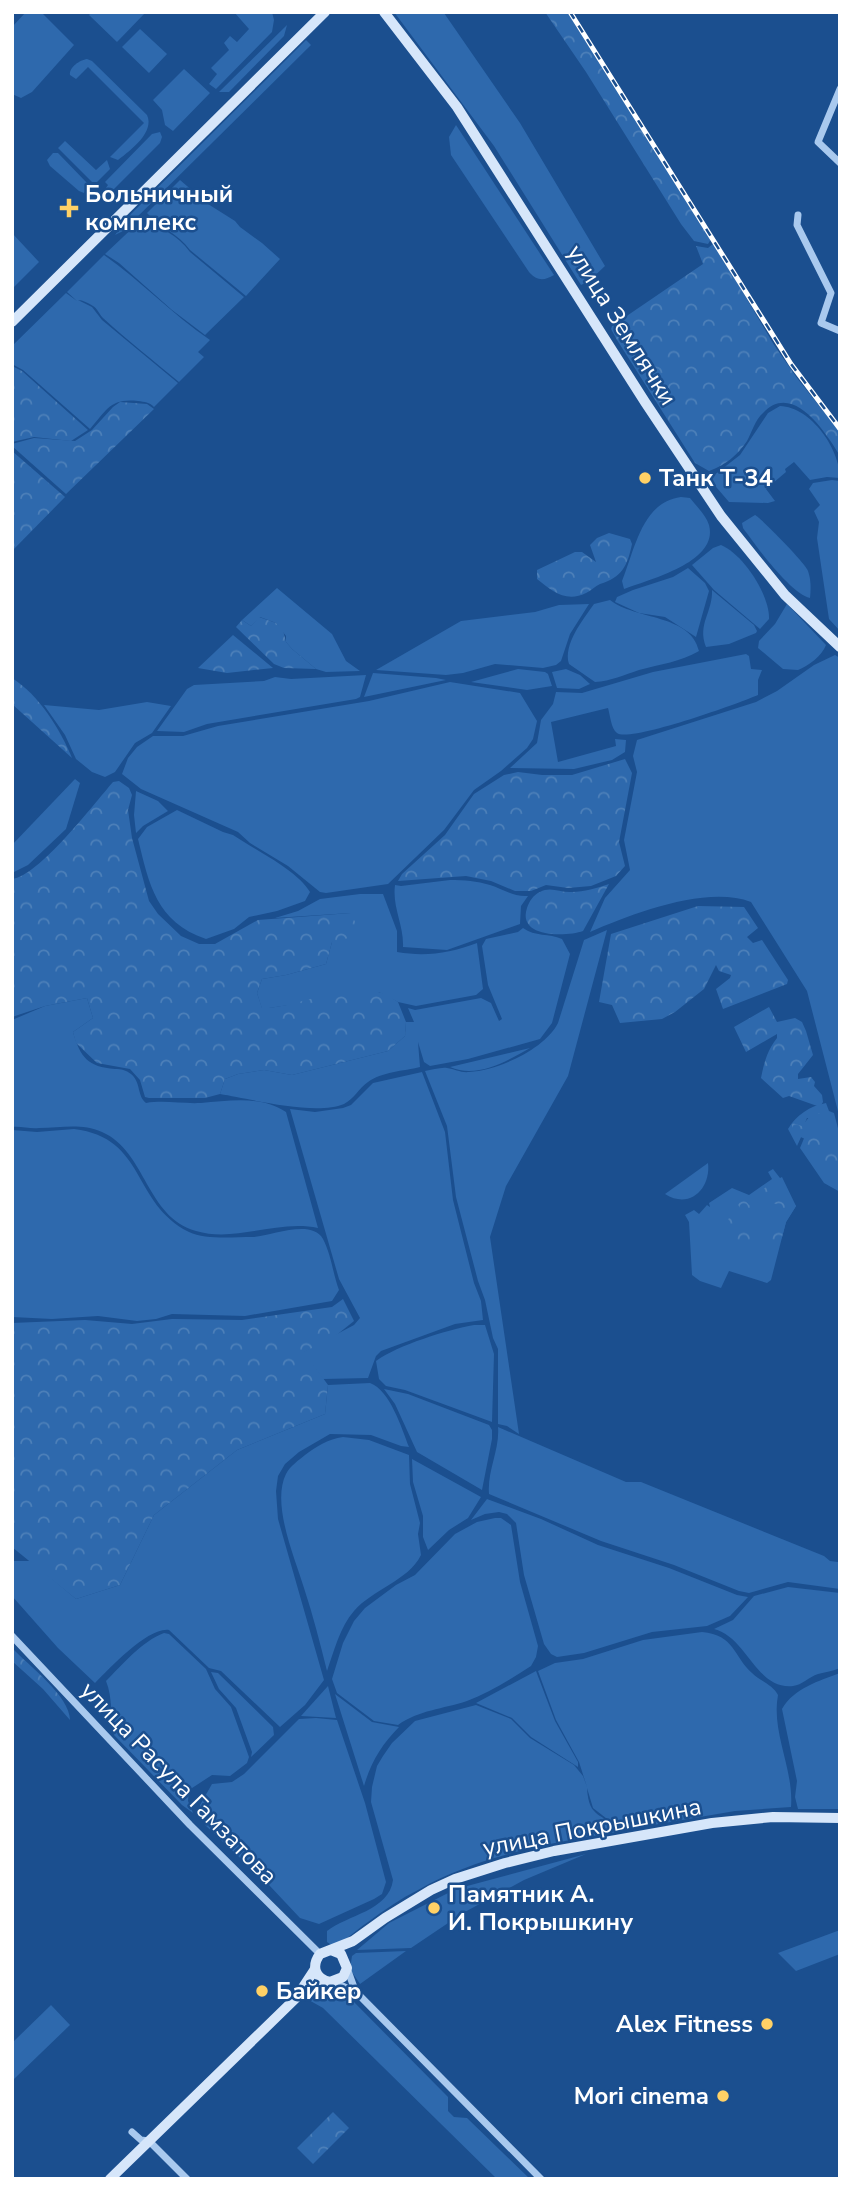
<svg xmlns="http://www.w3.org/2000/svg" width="852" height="2191" font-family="'Nunito Sans',sans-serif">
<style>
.grass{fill:#2e69ad}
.forest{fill:url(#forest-crowns)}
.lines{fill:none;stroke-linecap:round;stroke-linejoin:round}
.street{stroke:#a9c9ee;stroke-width:7}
.secondary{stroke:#d6e6fa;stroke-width:10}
.rail-casing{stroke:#fff;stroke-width:5}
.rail{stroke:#1b4f8f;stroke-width:2.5;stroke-dasharray:8;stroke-linecap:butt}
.poi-dot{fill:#ffd166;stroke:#1b4f8f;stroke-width:2.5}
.labels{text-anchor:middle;stroke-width:5;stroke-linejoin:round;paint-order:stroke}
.poi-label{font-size:24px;font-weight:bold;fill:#fff;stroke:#1b4f8f;text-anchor:start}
.street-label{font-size:24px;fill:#fff;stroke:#1b4f8f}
</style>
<defs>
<pattern id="forest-crowns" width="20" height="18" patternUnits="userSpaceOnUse" patternTransform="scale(1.75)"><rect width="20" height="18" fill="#2e69ad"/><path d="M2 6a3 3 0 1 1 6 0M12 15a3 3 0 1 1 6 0" fill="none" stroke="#4d80b9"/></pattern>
</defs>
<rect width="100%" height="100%" fill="#1b4f8f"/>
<!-- grass -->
<g class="grass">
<polygon points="26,12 41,12 74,45 32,92 21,98 12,94 12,27"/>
<polygon points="92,12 146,12 117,42 89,15"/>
<polygon points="234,12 272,12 274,20 272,32 216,89 209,84 217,74 211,68 229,50 224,43 230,36 237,42 249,29"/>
<polygon points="394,12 444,13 520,123 605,266 589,281 581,285 494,146"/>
<polygon points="287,25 284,36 229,92 219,92"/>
<polygon points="140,29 167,54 149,73 122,47"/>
<polygon points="306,40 311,45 123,231 115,235 131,214"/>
<path d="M87,59l5,2 55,54c8,17 -16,35 -29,45l-8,-3 34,-34 -56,-56 -12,12 -6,-4c-1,-8 10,-15 17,-16z"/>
<polygon points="184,69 210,93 173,131 165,125 162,110 153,100"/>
<path d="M456,125l98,150c-10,6 -17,6 -25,-3l-78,-117 -2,-18z"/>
<polygon points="160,132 162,137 160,143 107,196 103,192 108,185 105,182 152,134"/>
<polygon points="65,141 96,170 107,160 110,169 97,182 92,182 58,148"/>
<polygon points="53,153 58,153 88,184 89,187 84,193 79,191 50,166 47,160"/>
<path d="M180,180l28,24 27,17 5,6 22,16 18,16 -34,37 -56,-46c-11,-16 -31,-23 -43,-37z"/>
<path d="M140,221c19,5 38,14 50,31l54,45 -39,38 -33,-25 -53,-47 -14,-9z"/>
<polygon points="12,233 39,262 12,289"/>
<path d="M104,255c37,26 68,59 106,85l-12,12 6,5 -25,25c-25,-21 -51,-41 -76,-64 -3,-3 -6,-10 -10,-12 -5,-3 -10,-6 -15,-6l14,7 10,13 76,63 -24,24c-5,-5 -9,-5 -16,-6 -28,-3 -31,9 -48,28l-67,-59 -11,-6v-18l54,-53 11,8 -10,-9z"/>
<path d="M780,406c31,1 60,43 60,72l-13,-1 -17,3 -16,-18 -9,7 1,3 -20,17 9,12 -7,2 -39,-1 -18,-21 2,-5 27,-21 28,-42z"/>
<polygon points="832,480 840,481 840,631 829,619 817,538 819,522 814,511 820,505 809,489 813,483"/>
<path d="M681,497l9,1c6,8 16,17 19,27 10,37 -59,54 -85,64l-2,-8c13,-32 20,-79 59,-84z"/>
<path d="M755,515c6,3 50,48 53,56 3,8 3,18 2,27 -20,-5 -54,-52 -67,-70l-1,-5z"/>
<path d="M721,545c22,9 49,50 48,74l-9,10 -46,-39 -22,-25 21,-17z"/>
<polygon points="688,568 705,583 709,591 696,637 665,617 639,613 615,602 617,597 633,590 673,577"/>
<polygon points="277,588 332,634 346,661 360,671 326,672 316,669 292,649 286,642 286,636 276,623 260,617 251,626 242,620"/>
<path d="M712,590l42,35 3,6 -1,2 -27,11 -23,3c-9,-23 7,-35 6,-57z"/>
<path d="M610,600c25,20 81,14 89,51 -19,11 -38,13 -60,19 -15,5 -28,11 -44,12l-26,-18c-6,-20 14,-44 25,-60z"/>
<polygon points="589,604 570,634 561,661 556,665 543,668 495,664 463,673 446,675 376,670 461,621 535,612 559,605"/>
<path d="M787,604l39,41c-4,11 -18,21 -28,25l-15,-1 -25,-21 1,-7 16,-17z"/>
<path d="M746,654l3,2 2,13 11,1 -4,10v15c-18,8 -129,48 -141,38 -6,-4 -7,-19 -9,-25l-57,14 7,40 58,-16 -1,-7 11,1 -1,12 -13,8 -38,9 -64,-1 27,-25 4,-23 12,-16 3,-12 26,1 71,-21z"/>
<path d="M835,655l5,3v461l-33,-128 -56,-89c-45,-17 -119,12 -161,30l15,-34 25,-28 -6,-30 13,-68 -4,-16 4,-16 119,-38 21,-11 37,-26z"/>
<polygon points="518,669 545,672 548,674 552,686 527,690 471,682"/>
<polygon points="566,669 580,675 590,684 579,689 557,688 552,672"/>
<polygon points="373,673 436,678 446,680 364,697"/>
<polygon points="366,675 360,697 356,699 207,724 184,732 157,731 187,689 194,685 264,681 275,677 291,679"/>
<polygon points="450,682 520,693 537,721 533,739 527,748 501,771 474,790 444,830 388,884 326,893 320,892 288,866 250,843 238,832 141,789 122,774 128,758 137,747 153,736 183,736 218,726 369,701"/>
<polygon points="147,702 171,706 152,733 135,743 115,772 105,777 92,772 76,759 65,735 44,705 99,710"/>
<polygon points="75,779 80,783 66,829 28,865 12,873 12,845"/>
<polygon points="136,791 158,801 168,811 143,826 136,833 134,815"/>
<path d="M177,810l46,22 10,3c22,15 64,35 77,57l-5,9 -28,10 -28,6 -15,12 -28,10c-50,-17 -57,-55 -68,-100l9,-12z"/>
<path d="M450,880c14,0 27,1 40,5 13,4 23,12 38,11l-7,10 -1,18 -73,26 -44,-3c1,-22 -11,-40 -8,-62l6,1z"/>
<path d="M360,894h23l14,37v21c29,5 53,1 80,-9l6,46 -7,6 -60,11 -18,-4 -19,-10 -117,17 -5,-16 5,-14 24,-4 40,-11 6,-22 19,-29 -76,5 23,-7 22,-12z"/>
<path d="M523,928c12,9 26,5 39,11l8,15 -18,69 -12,16 -72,20 -38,7 -6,-4 -6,-20 2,25c-16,4 -39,5 -52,15 -9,6 -14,17 -24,22 -29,12 -93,-5 -124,-10l5,-15 13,-5 26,-4 28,5 96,-24 17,-15 1,-14h8l-6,-14 7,2 66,-12 10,5 8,18 3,-2 -14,-34 -6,-39 4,-7 32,-7z"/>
<path d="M607,930l-39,146 -62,110 -16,51 29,197 -12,-8 -9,-2v-75l-5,-11 -8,-38 -7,-19 -22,-84 -9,-71 -22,-55c7,-1 16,-4 22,-3 8,1 14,5 22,4 30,-2 76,-23 89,-49l26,-83z"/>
<path d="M87,998l6,20 -20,14c7,25 15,35 42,37 6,0 11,1 16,5 10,8 6,22 15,29 19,-3 36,1 55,0 28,-2 60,-8 85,9l32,116c-40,-9 -82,15 -122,3 -50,-14 -50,-80 -94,-99 -21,-9 -41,-4 -63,-4 -9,1 -18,-2 -27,-1v-107l33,-14z"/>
<path d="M530,1048c-23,13 -53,31 -80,19z"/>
<polygon points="422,1072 445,1132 453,1200 474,1283 481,1301 483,1320 455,1324 381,1351 376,1356 368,1378 323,1379 303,1352 354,1325 360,1318 339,1279 290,1109 315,1112 343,1108 351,1105 373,1083"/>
<path d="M826,1103l3,8 5,2 6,23v56l-16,-9 -24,-35 12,-29 -5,-1 -2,5 2,1 -10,22 -9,-17c8,-14 22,-23 38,-26z"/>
<path d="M74,1129c73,9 57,74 115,103 16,8 45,5 63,5 18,0 59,-19 71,2 8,15 10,35 16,51l-7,11 -87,15 -73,-2 -16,5 -19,2 -39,-5 -46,3 -40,-2v-187l25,2z"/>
<path d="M708,1163c3,25 -18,47 -43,31z"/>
<polygon points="773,1169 780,1178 782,1177 796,1206 786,1222 771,1280 767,1283 729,1271 721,1288 700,1281 692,1275 689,1222 685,1215 694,1210 699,1214 707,1205 710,1207 709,1203 732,1188 749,1195 772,1179 768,1172"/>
<path d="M474,1325h11l9,29 -2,68 -87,-32 -19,-4 -7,-7 -3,-18c22,-16 71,-31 98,-36z"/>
<path d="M370,1383c20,7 32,46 39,64l-8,-1 -30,-11 -41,-1 -31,18 -14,12 -7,12 -2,15 2,28 46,161 -19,25 -25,22 -59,-56 -12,-3 -40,-38c-21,-3 -59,38 -74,53l-37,-35 -46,-52v-35h19l45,38 44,-14 34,-70 83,-65 88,-36 3,-29z"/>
<polygon points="384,1389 408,1394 489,1425 492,1430 492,1439 482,1490 417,1452 395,1404"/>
<path d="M498,1427l128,55h15l183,74 6,5 8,1 2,27 -52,-7 -39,11 -10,-2 -65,-26 -73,-24 -112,-47c-2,-23 11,-45 9,-67z"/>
<path d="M343,1437l26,3 40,15 1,29 10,39 -2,11 3,21c-13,26 -48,34 -67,56 -14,16 -20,40 -27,60 -7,-28 -14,-56 -23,-83 -9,-30 -33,-84 -18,-114 4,-8 13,-14 19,-19 12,-9 23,-16 38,-18z"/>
<polygon points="412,1459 481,1497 468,1518 449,1530 428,1550 423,1537 423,1516 413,1482"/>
<polygon points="487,1499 541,1519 598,1545 669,1568 737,1595 748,1597 730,1616 707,1626 652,1632 584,1653 557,1657 551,1654 544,1644 524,1575 516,1523 507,1514 499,1512 485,1514 471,1520"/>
<path d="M495,1518h6l10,7 9,57 18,64 -2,11 -5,9c-20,13 -42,27 -64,35 -24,8 -48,9 -69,24l-24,-4 -37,-28 -5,-14 11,-36 11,-22 11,-13 31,-23 19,-10 40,-41 22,-12z"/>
<path d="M788,1587l52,6v75c-7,3 -15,4 -22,6 -9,3 -16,11 -25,12 -37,4 -46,-49 -79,-57l19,-9 21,-24z"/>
<path d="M702,1632c33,3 31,24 50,41 8,8 21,12 26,22 -7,37 16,74 13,112l-56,4 -117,20 -7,-9 -18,-14 -6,-20c2,33 16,22 30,44 -68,11 -139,24 -199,58 -18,9 -34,20 -50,32 -12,8 -21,18 -35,24l-6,-4v-11c20,-16 62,-20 66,-51l-22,-78 1,-15 5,-21 6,-10 9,-13 23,-22 61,-16 35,14 19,19 44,27 9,11 4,11 -8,-25 -23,-42 -18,-49 17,-8 28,-4 60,-19z"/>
<path d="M164,1633l5,1 37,35 9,20 16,18 18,50 -2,6 -17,13 -18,-1 -23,15 -1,11 5,12 -11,-8 -68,-70c-4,-18 -1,-37 -8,-54 16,-16 36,-40 58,-48z"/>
<polygon points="536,1671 555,1721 578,1762 578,1767 531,1737 512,1718 476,1703"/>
<polygon points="211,1672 218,1673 273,1727 274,1735 251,1757 252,1752 236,1708 219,1689"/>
<path d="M840,1673v136h-42l-3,-12 2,-16 -15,-72c12,-21 37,-28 58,-36z"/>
<polygon points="328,1686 336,1718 301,1716"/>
<path d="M335,1694l37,28 27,5c-17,17 -28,35 -35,59z"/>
<polygon points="316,1718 337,1720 365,1803 386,1882 382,1894 374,1899 319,1924 300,1918 269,1885 205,1825 200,1805 212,1784 232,1782 244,1774 299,1719"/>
<polygon points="586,1854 524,1880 463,1913 411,1948 357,1950 389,1923 456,1889"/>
<polygon points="840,1930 840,1954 796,1971 778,1953"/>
<polygon points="406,1951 360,1984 350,1969 352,1956 356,1953"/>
<polygon points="331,1988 349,1997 448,2097 448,2111 454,2117 467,2118 530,2179 497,2179 323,2008 307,1999 314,1992"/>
<polygon points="51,2005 70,2025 13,2080 12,2043"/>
</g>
<!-- forest -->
<g class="forest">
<polygon points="545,12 568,12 711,239 708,244 694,241 681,224 586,72"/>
<path d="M714,243l60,102 23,33 43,54v24c-14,-23 -47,-75 -77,-43 -8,7 -11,19 -16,28 -9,14 -23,25 -38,30l-14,-8 -78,-123 -6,-11 1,-3 91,-62 -7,-18 12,2z"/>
<polygon points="12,366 22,371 88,430 71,441 34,437 12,442"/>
<polygon points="120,402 147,404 154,409 66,494 12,446 12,444 34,438 75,441 92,430 113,407"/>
<polygon points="12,451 65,497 12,551"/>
<path d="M609,533l21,6 2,5c-5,23 -10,33 -32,40 -5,2 -9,7 -14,9 -20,10 -34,-2 -49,-14v-9l38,-18h7l14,10 -6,-17 7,-7z"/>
<polygon points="259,617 276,623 283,630 286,642 292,649 316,669 284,668 274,664 236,627 242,620 251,626"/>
<polygon points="233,635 273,668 227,673 198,668"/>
<path d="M12,678c27,17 48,51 60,80l-60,-54z"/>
<polygon points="625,759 632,773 619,842 625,866 616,876 591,886 568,888 546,885 531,891 515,891 491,881 466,876 398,881 402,874 445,835 474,794 504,775 518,772 542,775 572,775"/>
<path d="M119,781l10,7 3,7 -4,15 4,28 17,63 9,13 23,22 18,8h16l43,-24 93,-7 10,22 -29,7 -6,22 -40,11 -24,4 -5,14 5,15c38,0 77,-26 116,-16 7,1 14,6 20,10l8,20 -1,14 -17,15 -96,24 -28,-5 -26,4 -13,5 -5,15 -15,4h-56l-4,-1 -5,-17 -10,-11 -33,-6 -21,-20 -3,-11 20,-14 -6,-20 -42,8 -33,11v-138c27,-3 81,-74 101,-97z"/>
<path d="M609,884l-26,47c-17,6 -66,7 -56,-23 2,-6 6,-13 13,-16 11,-6 20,1 32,0 12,0 25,-4 37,-8z"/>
<polygon points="698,906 744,907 758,928 747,937 753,943 762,940 788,980 787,984 723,1009 716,989 730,978 731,975 719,971 716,965 704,989 675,1012 662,1019 620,1023 612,1005 599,1002 611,934"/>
<path d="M769,1007l8,15 18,-4 7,4 4,9 7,24 -15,19v5l13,-2 4,5 -1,4 8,9 1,7 -3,5 -31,-11 -6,2 -22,-20c3,-15 6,-27 16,-40v-4l-31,18 -12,-25z"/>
<polygon points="813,1112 828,1115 825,1120 816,1118 814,1125 827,1130 840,1150 840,1189 826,1181 821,1170 824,1166 823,1162 808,1156 803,1148 805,1139 792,1133 792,1123 802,1126"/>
<polygon points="775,1181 784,1186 786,1192 781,1199 788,1207 794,1204 796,1206 786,1222 782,1237 774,1250 733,1241 723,1230 729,1218 774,1231 789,1211 768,1200 754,1208 741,1210 736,1201 739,1193 749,1205 757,1201 755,1195"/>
<polygon points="343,1299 354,1321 334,1337 304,1352 328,1385 325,1414 237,1450 154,1515 120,1585 76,1599 12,1547 12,1323 85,1320 132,1324 172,1319 242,1320 332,1307"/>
<path d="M12,1648c16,17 58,48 58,72l-27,-31 -31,-28z"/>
<polygon points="333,2112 349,2128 313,2164 297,2148"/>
</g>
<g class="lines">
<!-- street -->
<g class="street">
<polyline points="840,89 818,142 840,163"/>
<polyline points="798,215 797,225 831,293 821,323 840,331"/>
<polyline points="12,1636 190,1825 320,1954"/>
<polyline points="347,1968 356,1993"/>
<polyline points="334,1982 357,1993 541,2179"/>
<polyline points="132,2132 141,2140 149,2141 187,2179"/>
</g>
<!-- secondary -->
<g class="secondary">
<polyline points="384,12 457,107 645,402 721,516 785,595 840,647"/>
<polyline points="12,322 325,12"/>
<path d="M331,1950l10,4 6,14 -4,9 -13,5c-15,-3 -19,-16 -10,-28l33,-13 32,-23 46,-28 24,-11 50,-16 49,-12 158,-28 61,-6 67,1"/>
<polyline points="300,1996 330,1982"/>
<polyline points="110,2179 296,1998 315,1969"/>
</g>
<defs>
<polyline id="rail" points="570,12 791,364 840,429"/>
</defs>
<!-- rail casing -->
<use href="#rail" class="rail-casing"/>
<!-- rail -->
<use href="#rail" class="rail"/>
</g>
<!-- markers -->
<g class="poi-dot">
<path d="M65.5 197.5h7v7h7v7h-7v7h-7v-7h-7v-7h7z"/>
<circle cx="645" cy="478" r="7"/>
<circle cx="434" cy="1908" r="7"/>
<circle cx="262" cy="1991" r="7"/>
<circle cx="767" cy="2024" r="7"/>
<circle cx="723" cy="2096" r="7"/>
</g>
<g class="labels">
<!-- poi labels -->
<g class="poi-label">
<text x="85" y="202">Больничный<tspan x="85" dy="28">комплекс</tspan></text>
<text x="659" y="486">Танк Т-34</text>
<text x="448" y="1902">Памятник А.<tspan x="448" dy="28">И. Покрышкину</tspan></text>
<text x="276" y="1999">Байкер</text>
<text x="753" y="2032" text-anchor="end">Alex Fitness</text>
<text x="709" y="2104" text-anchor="end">Mori cinema</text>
</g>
<!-- street labels -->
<g class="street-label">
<text transform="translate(622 325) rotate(58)" y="8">улица Землячки</text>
<text transform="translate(179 1783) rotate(46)" y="8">улица Расула Гамзатова</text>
<text transform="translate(592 1827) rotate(-11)" y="8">улица Покрышкина</text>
</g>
</g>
<!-- border -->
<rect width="852" height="2191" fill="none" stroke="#ffffff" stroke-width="28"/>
</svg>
